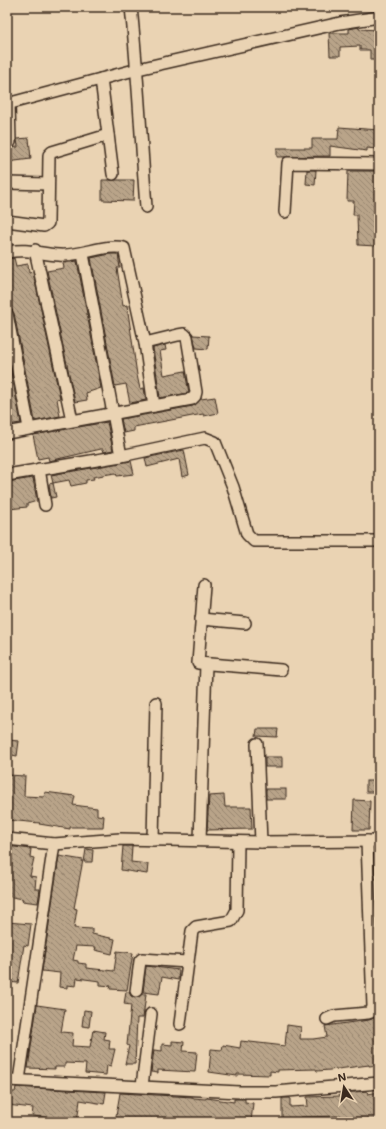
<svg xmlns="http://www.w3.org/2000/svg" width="386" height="1129" font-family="Mali,sans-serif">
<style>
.building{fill:url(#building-back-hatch);stroke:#3b2a1e}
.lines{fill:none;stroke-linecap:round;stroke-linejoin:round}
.minor-casing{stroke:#3b2a1e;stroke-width:14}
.minor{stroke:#ead3b3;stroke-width:11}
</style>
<defs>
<pattern id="building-back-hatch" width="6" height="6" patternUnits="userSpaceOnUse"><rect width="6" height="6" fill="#b9a489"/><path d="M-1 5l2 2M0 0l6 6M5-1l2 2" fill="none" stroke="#98866f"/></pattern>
</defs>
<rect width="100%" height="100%" fill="#ead3b3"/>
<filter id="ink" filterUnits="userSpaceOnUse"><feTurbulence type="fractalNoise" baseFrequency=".025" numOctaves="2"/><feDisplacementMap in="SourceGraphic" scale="8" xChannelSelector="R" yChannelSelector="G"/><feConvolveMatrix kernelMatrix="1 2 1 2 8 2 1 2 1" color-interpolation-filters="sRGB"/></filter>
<g filter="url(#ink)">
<!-- building -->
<g class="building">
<polygon points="359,27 359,29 379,30 379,60 370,60 370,50 360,50 360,46 340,47 340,56 330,56 329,33 349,33 349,29"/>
<polygon points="339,127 379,130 376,149 367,148 367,151 330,146 330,156 277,157 277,148 312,148 312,139 338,139"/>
<polygon points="29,138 31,159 7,162 7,148 18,147 17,139"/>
<polygon points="307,170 316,170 315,185 306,184"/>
<polygon points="348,171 379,171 376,203 379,203 379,215 377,215 376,246 358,245 357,215 353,215 354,201 347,201"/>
<polygon points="102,180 134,180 133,201 102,200"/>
<polygon points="110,254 118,254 120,268 117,268 123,306 127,305 137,375 140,389 144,388 146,400 130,403 126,384 115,386 91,258"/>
<polygon points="14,258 16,266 28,264 29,273 33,272 60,398 57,399 60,416 35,421 14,313 9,307 7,295 7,259"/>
<polygon points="77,261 101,388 86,393 87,400 75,402 47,271 64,268 63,263"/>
<polygon points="193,335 209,336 208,349 196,348"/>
<polygon points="165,345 166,350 160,351 164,375 185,371 189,393 160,398 153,348"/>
<polygon points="7,351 21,423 7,425"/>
<polygon points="215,397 218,413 204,416 203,414 134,427 134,431 124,433 121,419 193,406 201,399"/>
<polygon points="107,422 113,450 104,452 103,449 101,449 49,461 48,457 38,459 33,435"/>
<polygon points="184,450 189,475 182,477 179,459 147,467 145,458"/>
<polygon points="131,461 134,474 117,476 116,473 109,474 93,477 94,479 86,480 86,483 71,486 69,480 53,483 51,475"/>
<polygon points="33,478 37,501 27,504 27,507 9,509 7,482"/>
<polygon points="53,483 56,497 51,498 49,484"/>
<polygon points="257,729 278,729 277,737 256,736"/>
<polygon points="7,740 19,741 17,756 7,754"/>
<rect x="265" y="757" width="17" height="10"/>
<polygon points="8,775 25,776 24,796 44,797 45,792 75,796 73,805 97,808 97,815 104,816 103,827 70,827 70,829 39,824 40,823 7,820"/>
<rect x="366" y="781" width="13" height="11"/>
<rect x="266" y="789" width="20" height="10"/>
<polygon points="224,795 225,807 251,807 252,829 207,830 209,796"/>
<polygon points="354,800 370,801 369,830 353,830"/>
<polygon points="7,846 31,849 30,857 34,858 30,876 36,877 35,889 40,889 38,903 22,901 23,899 7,896"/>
<polygon points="123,846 132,846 131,862 148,864 147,874 121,870"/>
<polygon points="86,849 93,850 92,862 84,862"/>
<polygon points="374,852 379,852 379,879 375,879"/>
<polygon points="59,856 83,860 74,908 77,909 74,928 92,929 92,934 115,939 112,954 95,950 96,947 76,946 73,960 78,961 78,963 86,964 86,968 114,971 117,951 133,953 127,990 110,989 111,986 100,985 100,981 77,978 76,986 67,985 67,988 59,987 60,973 42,971"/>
<polygon points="7,922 31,924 28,946 24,945 18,983 7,982"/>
<polygon points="146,966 179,970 178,980 162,977 159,994 143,992"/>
<polygon points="126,992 129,992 131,996 135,998 142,994 146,994 143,1018 137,1018 135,1064 125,1064 129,1046 127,1045 131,1005 124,1004"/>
<polygon points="37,1005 65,1009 61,1032 73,1033 72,1046 90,1047 93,1030 105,1032 104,1039 110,1040 109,1049 115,1049 111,1066 107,1065 106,1075 85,1073 86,1064 65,1063 65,1067 55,1067 55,1069 28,1068"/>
<polygon points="84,1010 91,1011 89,1027 82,1026"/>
<polygon points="379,1016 379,1065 369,1066 369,1065 330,1070 317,1071 316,1069 278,1070 278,1072 270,1071 270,1075 237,1074 237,1076 209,1072 211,1049 222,1050 223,1045 240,1048 241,1041 285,1046 287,1025 301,1027 300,1039 313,1039 327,1037 325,1026 369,1020"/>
<polygon points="172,1041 184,1042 183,1051 197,1052 195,1072 158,1070 158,1073 151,1072 154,1050 162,1051 162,1044 172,1045"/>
<polygon points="16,1087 105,1092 106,1092 104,1104 80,1100 77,1122 68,1122 69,1120 32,1116 33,1108 7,1105 7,1092 15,1092"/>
<polygon points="367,1091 368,1094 379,1092 379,1122 341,1122 341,1116 301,1117 302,1122 282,1122 282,1098 290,1098 290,1107 308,1106 307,1097 340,1096 340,1093"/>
<polygon points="120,1093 193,1097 193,1098 205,1099 207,1098 234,1102 234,1099 245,1099 245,1102 253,1103 251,1122 243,1122 244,1120 228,1117 228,1121 216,1119 216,1122 180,1120 179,1122 115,1122"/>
</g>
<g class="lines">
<defs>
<g id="minor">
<path d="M131,7c7,66 10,133 15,200"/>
<polyline points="101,79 113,174"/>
<polyline points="9,103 10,142"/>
<polyline points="7,104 138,69 340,23 379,17"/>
<polyline points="7,183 48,184"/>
<polyline points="285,212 288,163 379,164"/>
<polyline points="7,221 44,226 48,223 49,155 52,152 108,135"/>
<polyline points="35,250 72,420"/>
<path d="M7,252c23,-4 31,2 52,3 21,2 47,-12 65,-7l21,95 9,63"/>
<polyline points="83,254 121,456"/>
<polyline points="7,314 29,428"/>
<polyline points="7,433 192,399 195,396 196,392 187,337 184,334 178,335 145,343"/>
<polyline points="39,469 45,505"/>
<polyline points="7,475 121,456 205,438 215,442 233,487 247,534 254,541 379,541"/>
<polyline points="204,585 198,663 281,670"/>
<polyline points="201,619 245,623"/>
<polyline points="257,744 261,842"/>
<polyline points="7,839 54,844 120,839 261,842 379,841"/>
<polyline points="153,840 156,703"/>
<polyline points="200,840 206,664"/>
<polyline points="136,991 140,961 142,959 187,962"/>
<polyline points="327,1019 334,1016 368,1013 371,1012 373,1007 367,841"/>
<polyline points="180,1024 192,931 196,927 231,921 237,910 238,842"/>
<polyline points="7,1080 239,1092 276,1092 379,1083"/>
<polyline points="19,1080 54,844"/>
<polyline points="142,1086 151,1014"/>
</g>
</defs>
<!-- minor casing -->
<use href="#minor" class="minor-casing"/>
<!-- minor -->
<use href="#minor" class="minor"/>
</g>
</g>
<!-- margin -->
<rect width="386" height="1129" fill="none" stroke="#ead3b3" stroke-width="24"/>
<rect x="12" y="12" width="362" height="1105" fill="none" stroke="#3b2a1e" stroke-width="1.5" filter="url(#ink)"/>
<!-- north arrow -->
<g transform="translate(344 1087) rotate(348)" stroke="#ead3b3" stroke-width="3" paint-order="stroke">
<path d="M0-3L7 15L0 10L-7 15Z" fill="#3b2a1e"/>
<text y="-6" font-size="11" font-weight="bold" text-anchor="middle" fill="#3b2a1e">N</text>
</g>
</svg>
